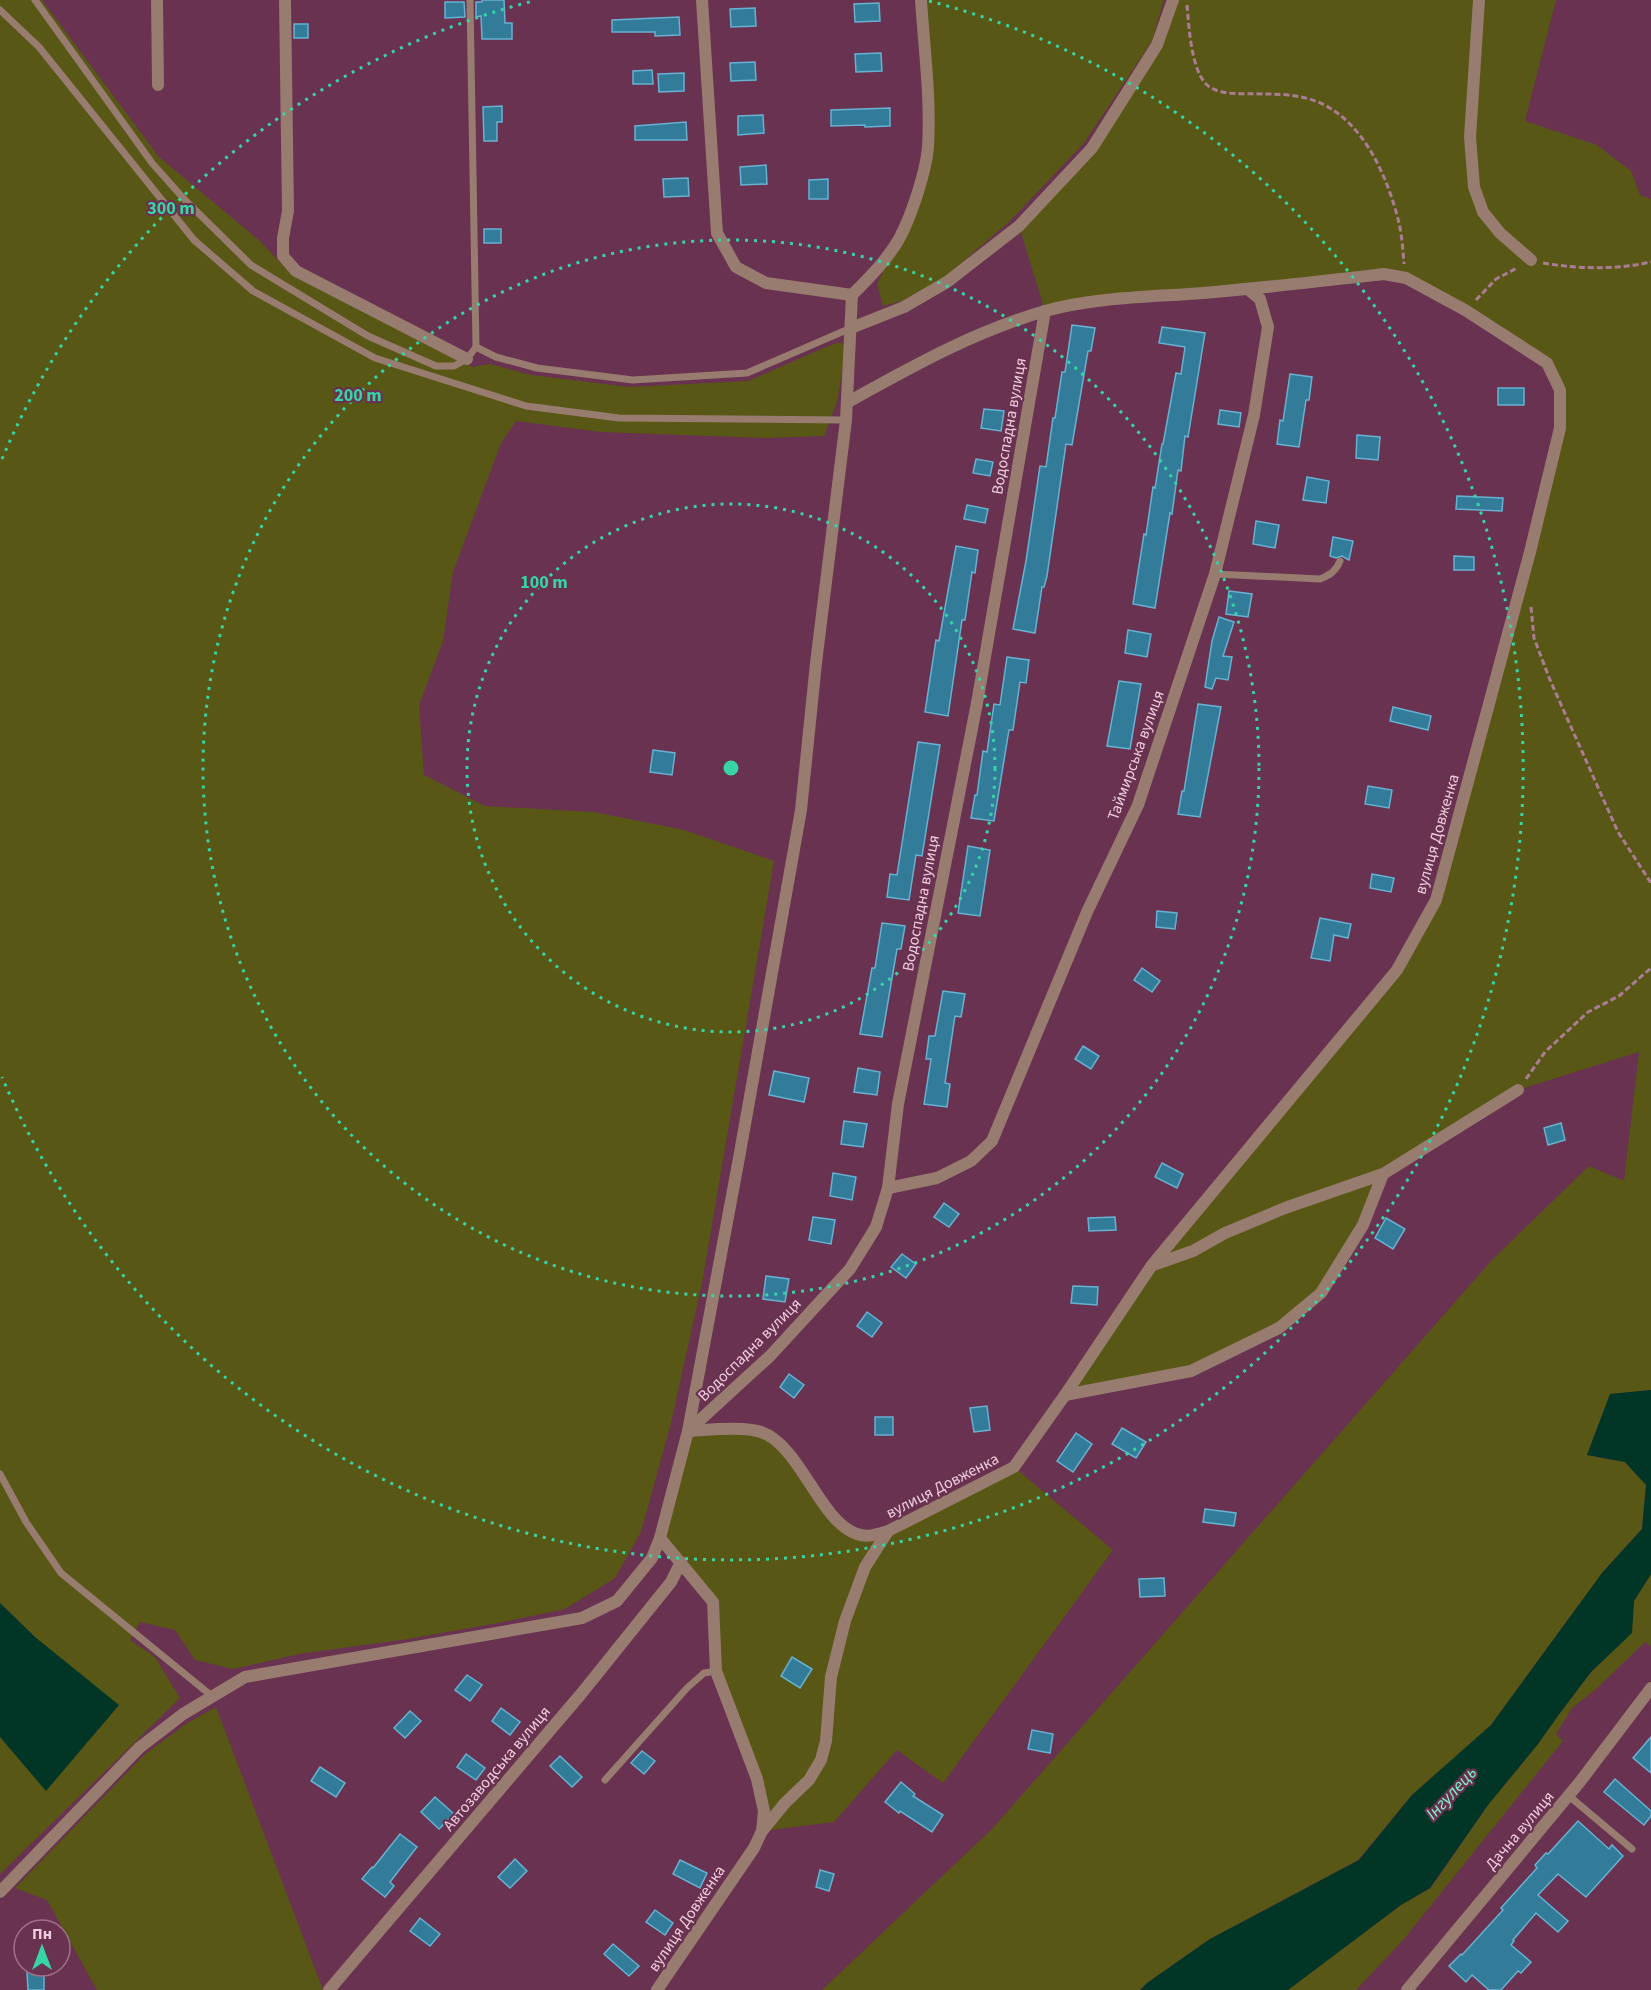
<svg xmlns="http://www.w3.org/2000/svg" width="1651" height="1990" font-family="'Source Sans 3',sans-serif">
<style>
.green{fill:#585715}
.water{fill:#013526}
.building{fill:#327c9a;stroke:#68b1d1;stroke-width:1.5}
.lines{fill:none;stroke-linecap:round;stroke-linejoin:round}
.path{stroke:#aa7d94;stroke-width:3;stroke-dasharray:6 3;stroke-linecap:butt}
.lane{stroke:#977c6f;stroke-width:7}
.street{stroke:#977c6f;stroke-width:12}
.ring{fill:none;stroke:#37d4a6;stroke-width:3;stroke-dasharray:3 6}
.labels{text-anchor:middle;stroke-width:4.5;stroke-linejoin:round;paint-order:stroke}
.street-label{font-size:16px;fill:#efcddd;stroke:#693250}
.water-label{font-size:18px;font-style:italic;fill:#7cf6cc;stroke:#693250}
.centre{fill:#37d4a6;stroke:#693250;stroke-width:3}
.ring-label{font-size:18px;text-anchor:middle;font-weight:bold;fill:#37d4a6;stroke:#693250;stroke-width:4.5;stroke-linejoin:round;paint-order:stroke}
</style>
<rect width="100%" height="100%" fill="#693250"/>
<!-- green -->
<g class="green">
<polygon points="0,0 42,0 159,157 260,241 292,275 472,367 490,364 531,375 629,387 748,381 828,346 840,342 846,348 837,402 824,436 766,438 601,432 516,421 501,443 453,572 443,641 419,705 424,775 485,806 594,812 684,830 774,861 702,1283 671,1423 641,1532 615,1578 565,1609 503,1622 408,1639 299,1654 233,1669 195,1660 175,1630 140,1622 130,1640 155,1657 180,1698 0,1874 0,1737 46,1790 35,1637 0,1603"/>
<polygon points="926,0 1164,0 1152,41 1084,143 1010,221 945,277 902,301 883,306 877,284 883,272 902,243 923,187"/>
<polygon points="1173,0 1556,0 1525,121 1597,145 1631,171 1640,195 1651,199 1651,1390 1610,1394 1587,1455 1625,1462 1646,1485 1642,1529 1602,1573 1491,1725 1412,1795 1358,1860 1210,1939 1147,1983 1140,1990 822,1990 992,1829 1492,1260 1589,1166 1624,1181 1639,1052 1518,1090 1383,1174 1321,1293 1279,1328 1191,1371 1065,1395 1152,1265 1397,970 1436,900 1560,428 1560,391 1547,363 1406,278 1045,311 1019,226 1092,148 1157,45"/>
<polygon points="739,1429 782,1445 846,1528 873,1536 1014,1467 1113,1550 943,1783 897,1750 834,1822 762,1831 764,1811 716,1671 713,1602 660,1538 688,1431"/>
<polygon points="1651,1574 1651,1646 1645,1642 1595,1690 1572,1708 1556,1734 1563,1741 1404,1939 1356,1990 1288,1990 1401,1905 1431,1888 1488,1805 1538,1744 1560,1713 1591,1672 1631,1633 1634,1601"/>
<polygon points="216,1707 323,1990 97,1990 47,1900 15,1888 144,1755 187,1723"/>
</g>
<!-- water -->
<g class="water">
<polygon points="1651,1390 1651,1574 1634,1601 1632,1633 1591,1672 1560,1713 1538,1744 1488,1805 1430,1888 1401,1905 1288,1990 1140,1990 1147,1983 1210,1939 1359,1860 1412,1795 1491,1725 1602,1573 1642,1529 1646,1485 1625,1462 1587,1455 1610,1394"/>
<polygon points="0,1603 35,1637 119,1705 46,1791 0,1737"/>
</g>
<!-- building -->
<g class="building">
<polygon points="482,0 504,0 505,23 512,23 512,39 482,39 481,16 476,17 476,2 482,2"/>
<polygon points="445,2 464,2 465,17 445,18"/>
<polygon points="879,3 880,21 855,22 854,4"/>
<polygon points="755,8 756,26 731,27 730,9"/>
<polygon points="679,17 680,35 655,36 655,32 612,32 612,20"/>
<rect x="294" y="24" width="14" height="14"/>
<polygon points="881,53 882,71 856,72 855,54"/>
<polygon points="755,62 756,80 731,81 730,63"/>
<polygon points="652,70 653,84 633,84 633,71"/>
<polygon points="684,73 684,91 659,92 658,74"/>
<polygon points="502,106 502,122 497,122 497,141 484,141 483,107"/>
<polygon points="890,108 890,126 865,127 865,125 831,126 831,110"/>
<polygon points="763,115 764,133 738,135 738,116"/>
<polygon points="686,122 687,140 635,140 635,126"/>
<polygon points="766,165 767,184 741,185 740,167"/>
<polygon points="688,178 689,196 664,197 663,179"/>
<polygon points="828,179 828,199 809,199 809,180"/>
<rect x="484" y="229" width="17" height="14"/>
<polygon points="1072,325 1095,328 1091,351 1088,351 1072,445 1066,444 1047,576 1044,587 1042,587 1035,633 1013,629 1026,561 1040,466 1046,467 1053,418 1055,418 1062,372 1065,372"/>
<polygon points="1162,327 1205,333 1188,437 1185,436 1181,471 1178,470 1172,514 1170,513 1155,608 1133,604 1144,534 1146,535 1153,487 1155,488 1162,444 1163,444 1176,373 1181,374 1185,347 1159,343"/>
<polygon points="1290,374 1312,377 1309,400 1306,400 1299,447 1277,444 1280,420 1283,421"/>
<rect x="1498" y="388" width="26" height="17"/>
<polygon points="984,409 1004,411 1001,431 981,428"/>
<polygon points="1220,410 1241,413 1239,427 1218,424"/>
<polygon points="1357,435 1380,437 1378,460 1356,458"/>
<polygon points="976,459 993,462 990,476 973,473"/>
<polygon points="1307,477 1329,481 1326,503 1303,500"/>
<polygon points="1457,496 1503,498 1502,511 1456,509"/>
<polygon points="967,505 988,509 985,523 964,519"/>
<polygon points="1256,521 1279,525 1275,548 1253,544"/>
<polygon points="1333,537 1353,541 1349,560 1342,556 1336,558 1330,556"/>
<polygon points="956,546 978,550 975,573 972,572 965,620 962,620 948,716 925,712 936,640 939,641"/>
<polygon points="1454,556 1474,557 1474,570 1454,570"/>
<polygon points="1229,591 1252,594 1248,617 1226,614"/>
<polygon points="1219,617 1234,622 1223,656 1232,657 1228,680 1216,678 1212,689 1205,687 1212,641"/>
<polygon points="1128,630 1151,634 1147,657 1125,653"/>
<polygon points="1007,657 1029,660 1026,683 1020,682 1013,730 1009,730 994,821 971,818 975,795 977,795 983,751 987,752 994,704 1000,705"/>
<polygon points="1119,681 1141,684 1130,749 1107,746"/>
<polygon points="1198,704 1221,707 1200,817 1178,814 1182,791 1184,791"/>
<polygon points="1393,707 1431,716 1428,730 1390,721"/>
<polygon points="918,742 940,745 922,856 916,855 909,900 887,897 890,874 897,875"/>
<polygon points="653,750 675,753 672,775 650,772"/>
<polygon points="1368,786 1392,790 1389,808 1365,804"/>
<polygon points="968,846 990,850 980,916 958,913"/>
<polygon points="1372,874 1394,878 1391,892 1370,888"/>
<polygon points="1157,911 1177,913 1175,929 1156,927"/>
<polygon points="1320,918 1351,924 1348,938 1334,935 1330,961 1311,958"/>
<polygon points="882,923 905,926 901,949 897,949 882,1037 860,1034 872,968 875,968"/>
<polygon points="1142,968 1160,981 1152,992 1134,980"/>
<polygon points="943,991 965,994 961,1017 955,1016 945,1083 950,1084 947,1107 924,1104 931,1059 926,1059 929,1036 935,1036"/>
<polygon points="1083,1046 1099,1056 1091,1069 1075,1059"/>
<polygon points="858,1068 880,1072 877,1095 854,1092"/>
<polygon points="774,1071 809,1078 804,1102 769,1095"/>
<polygon points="844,1121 867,1124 863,1147 841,1144"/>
<polygon points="1561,1123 1565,1140 1548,1145 1544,1128"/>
<polygon points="1162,1163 1183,1174 1177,1188 1155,1177"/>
<polygon points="833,1173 856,1177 852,1200 830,1196"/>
<polygon points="944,1203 959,1214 949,1227 934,1217"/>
<polygon points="813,1217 835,1220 831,1244 809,1240"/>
<polygon points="1115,1217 1116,1230 1089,1231 1088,1218"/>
<polygon points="1386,1218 1405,1229 1393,1249 1375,1238"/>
<polygon points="902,1254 916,1264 906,1278 891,1267"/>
<polygon points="766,1276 789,1279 785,1302 763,1299"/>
<polygon points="1073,1286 1098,1287 1097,1305 1071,1303"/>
<polygon points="867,1312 882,1323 872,1337 857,1326"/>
<polygon points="789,1374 804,1385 794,1398 780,1387"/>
<polygon points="987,1406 990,1430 974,1432 970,1408"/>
<rect x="875" y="1417" width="18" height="18"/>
<polygon points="1122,1428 1146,1442 1136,1458 1112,1444"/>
<polygon points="1076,1433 1092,1444 1073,1472 1057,1461"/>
<polygon points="1205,1509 1236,1513 1234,1526 1203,1522"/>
<polygon points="1164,1578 1165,1596 1140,1597 1139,1579"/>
<polygon points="792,1657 812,1669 800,1688 781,1676"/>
<polygon points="467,1675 482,1685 470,1701 455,1690"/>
<polygon points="501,1708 520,1722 510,1735 492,1721"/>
<polygon points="410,1711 421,1721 405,1738 394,1728"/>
<polygon points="1032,1730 1053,1734 1050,1753 1028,1749"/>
<polygon points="1651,1737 1651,1773 1633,1758"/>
<polygon points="642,1751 655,1761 644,1774 631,1763"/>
<polygon points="466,1754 485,1768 476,1780 457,1767"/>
<polygon points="560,1756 582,1777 572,1787 550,1766"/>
<polygon points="320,1767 345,1783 336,1797 311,1781"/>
<polygon points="1615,1779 1651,1811 1651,1816 1644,1825 1604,1792"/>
<polygon points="901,1782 915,1794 913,1796 943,1815 932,1832 900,1811 899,1813 885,1802"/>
<polygon points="435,1797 454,1814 439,1829 421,1812"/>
<polygon points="1578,1821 1609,1849 1612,1845 1623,1856 1586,1897 1558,1874 1538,1895 1568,1921 1558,1932 1536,1913 1513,1940 1514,1941 1511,1945 1531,1962 1521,1973 1518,1971 1501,1990 1489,1990 1472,1975 1466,1982 1449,1966 1461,1954 1462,1955 1503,1910 1501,1908 1537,1868 1535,1865 1546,1853 1548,1854"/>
<polygon points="400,1834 417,1847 390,1882 394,1886 385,1897 362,1879 372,1867 373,1868"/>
<polygon points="515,1859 527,1871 510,1888 498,1877"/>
<polygon points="680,1860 707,1873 700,1888 673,1874"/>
<polygon points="820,1870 834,1874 829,1891 816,1887"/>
<polygon points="655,1910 673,1923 665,1935 646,1922"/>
<polygon points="420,1918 440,1934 430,1946 410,1931"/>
<polygon points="613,1944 639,1966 629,1976 604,1954"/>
<polygon points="27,1972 44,1972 44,1990 28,1990"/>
</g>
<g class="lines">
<!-- path -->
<g class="path">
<path d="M1187,5c2,22 4,63 19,79 13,13 41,9 58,10 18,0 37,1 54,8 46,19 70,76 81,121 3,13 4,28 5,41"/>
<path d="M1543,263c37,6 72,7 108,-1"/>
<polyline points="1476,300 1496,279 1517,268"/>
<polyline points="1531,607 1534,638 1550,680 1618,832 1651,883"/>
<polyline points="1526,1079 1545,1052 1588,1012 1619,996 1651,968"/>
</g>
<!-- lane -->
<g class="lane">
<polyline points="35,0 152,163 184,199 251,265 368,336 436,366 454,366 467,359 476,347"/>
<polyline points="470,0 476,347 496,357 537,368 633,380 747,373 851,328"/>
<polyline points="0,10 39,47 194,240 253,291 375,358 526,406 619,418 846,420"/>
<path d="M1215,574l105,5c10,-4 16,-8 20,-18"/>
<polyline points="0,1474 26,1522 61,1573 213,1697"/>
<polyline points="605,1780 687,1688 704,1673 716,1671"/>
<polyline points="1569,1796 1632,1849"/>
</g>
<!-- street -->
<g class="street">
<polyline points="157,0 158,85"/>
<polyline points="285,0 288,211 283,238 283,256 296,271 467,359"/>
<polyline points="702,0 717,233 736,267 766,283 852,295"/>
<polyline points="1479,0 1470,137 1474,187 1483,212 1500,233 1531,260"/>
<path d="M852,295c17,-17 35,-35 47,-56 12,-22 27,-67 29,-92 3,-49 -4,-99 -7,-147"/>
<polyline points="851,328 904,307 947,282 1019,226 1092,148 1157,45 1173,0"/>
<polyline points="888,1188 937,1178 971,1161 992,1141 1087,912 1138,805 1215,574 1254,415 1268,327 1260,299 1249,290"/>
<polyline points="1153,1265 1193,1251 1225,1233 1285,1208 1383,1174 1518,1090"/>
<polyline points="1065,1395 1191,1371 1279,1328 1321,1293 1363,1225 1383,1174"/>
<path d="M688,1431c20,-1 56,-5 73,1 40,14 58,89 96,102 11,4 21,0 31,-3l126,-64 51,-72 87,-130 245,-295 39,-70 94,-348 30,-124v-38l-13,-27 -82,-53 -59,-32 -22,-4c-61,7 -121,14 -181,19 -52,4 -107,4 -158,18 -72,21 -132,55 -197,91"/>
<polyline points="688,1431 770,1356 850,1269 876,1227 888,1188 898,1104 977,703 1045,311"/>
<polyline points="763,1830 785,1803 809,1780 821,1760 826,1741 831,1677 845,1621 865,1567 888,1531"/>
<polyline points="0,1892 139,1748 183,1714 245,1677 582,1618 617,1601 652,1558 660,1538 688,1431 739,1158 801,810 816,663 846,420 852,295"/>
<polyline points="329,1990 581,1694 671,1582 681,1562"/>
<polyline points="657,1990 754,1848 762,1831 764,1811 757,1779 716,1671 713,1602 660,1538"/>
<polyline points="1407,1990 1579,1783 1651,1688"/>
</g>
</g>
<!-- distance rings -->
<g class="ring">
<circle cx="731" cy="768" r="264"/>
<circle cx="731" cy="768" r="528"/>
<path d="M2 459A792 792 0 0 1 533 1M929 1A792 792 0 1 1 2 1077"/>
</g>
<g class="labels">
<!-- street labels -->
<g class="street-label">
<text transform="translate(1008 426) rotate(-80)" y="6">Водоспадна вулиця</text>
<text transform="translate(1135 755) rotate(-70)" y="6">Таймирська вулиця</text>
<text transform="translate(1436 834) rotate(-74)" y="6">вулиця Довженка</text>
<text transform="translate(920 903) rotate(-79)" y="6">Водоспадна вулиця</text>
<text transform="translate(749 1349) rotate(-45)" y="6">Водоспадна вулиця</text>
<text transform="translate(942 1485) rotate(-27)" y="6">вулиця Довженка</text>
<text transform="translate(496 1768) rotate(-50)" y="6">Автозаводська вулиця</text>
<text transform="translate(1519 1830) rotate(-50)" y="6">Дачна вулиця</text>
<text transform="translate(686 1918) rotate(-56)" y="6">вулиця Довженка</text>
</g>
<!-- water labels -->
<g class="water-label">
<text transform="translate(1451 1793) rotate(-47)" y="6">Інгулець</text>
</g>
</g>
<circle cx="731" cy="768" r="9" class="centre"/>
<g class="ring-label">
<text x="171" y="214">300 m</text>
<text x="358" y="401">200 m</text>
<text x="544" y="588">100 m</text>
</g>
<!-- north arrow -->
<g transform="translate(42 1948)"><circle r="28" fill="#693250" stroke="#9f7088" stroke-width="1.5"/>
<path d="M0-4.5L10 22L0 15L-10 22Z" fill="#37d4a6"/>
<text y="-9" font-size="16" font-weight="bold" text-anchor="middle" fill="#efcddd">Пн</text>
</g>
</svg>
